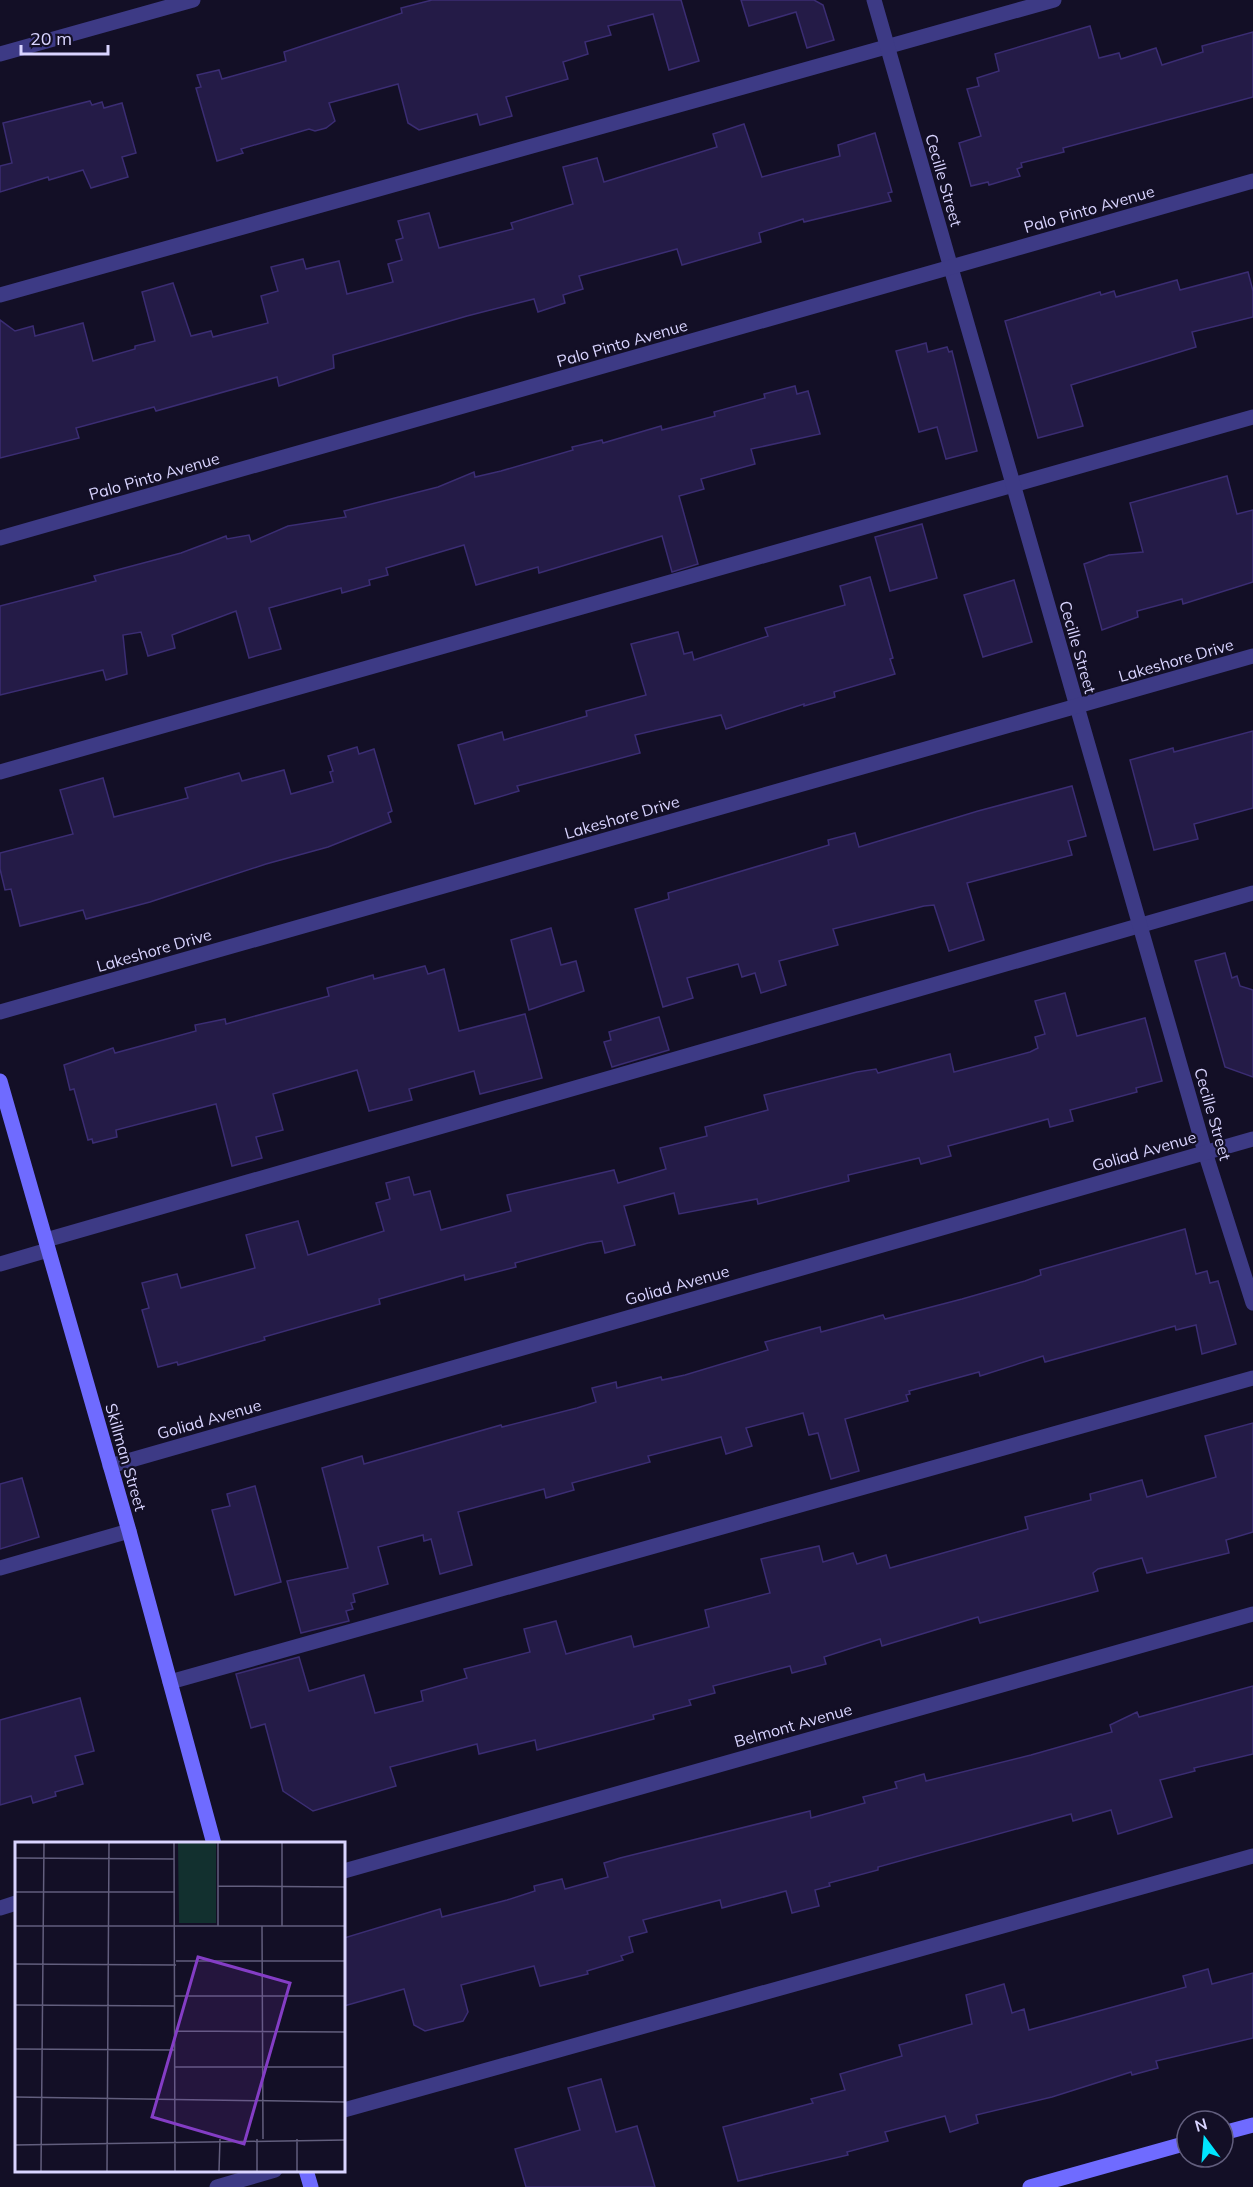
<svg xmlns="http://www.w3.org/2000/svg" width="1253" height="2187" font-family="Mulish,sans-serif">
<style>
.building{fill:#241b47;stroke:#3b2d73;stroke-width:1.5}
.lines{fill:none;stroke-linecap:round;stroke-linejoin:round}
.lane{stroke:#3d3a85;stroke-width:15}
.street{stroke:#3d3a85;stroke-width:15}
.secondary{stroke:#6f6bff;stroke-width:15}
.labels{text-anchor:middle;stroke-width:4.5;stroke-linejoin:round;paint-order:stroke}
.street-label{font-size:16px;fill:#d9d4ff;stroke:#130f26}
.inset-road{fill:none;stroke:#625e7d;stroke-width:1.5}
.view{fill:#843dc5;fill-opacity:0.15;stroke:#843dc5;stroke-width:3}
.inset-edge{fill:none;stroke:#d9d4ff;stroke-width:3}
</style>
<rect width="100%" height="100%" fill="#130f26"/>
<!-- building -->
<g class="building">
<polygon points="432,0 681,0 699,61 669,70 653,14 608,26 611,35 585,42 588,54 563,62 568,79 506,97 512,116 480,125 477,114 419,130 408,123 398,84 329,103 335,121 326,128 315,131 309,129 241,149 243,153 217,161 196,88 201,87 197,75 219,70 222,79 286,61 284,52 402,13 401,8"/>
<polygon points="741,0 814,0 823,5 834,40 807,48 796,12 749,26"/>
<polygon points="1090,26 1099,58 1119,53 1121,59 1156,48 1162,65 1203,52 1202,46 1253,32 1253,97 1063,148 1064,152 1021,163 1022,167 1017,169 1020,176 989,185 988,182 971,186 959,143 981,136 967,89 979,86 977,78 999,71 995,54"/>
<polygon points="90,101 92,105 102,102 104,108 122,103 136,153 122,157 128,177 91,188 83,170 49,180 48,177 0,192 0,166 12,163 3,123"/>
<polygon points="744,124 762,177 840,156 838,145 875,133 892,192 888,193 891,201 804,222 803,219 759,233 761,242 682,265 677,249 579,276 583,289 563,295 565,303 538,312 534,299 467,316 333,355 334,368 279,386 277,377 156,411 154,407 76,428 79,438 0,458 0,320 15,331 33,326 35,336 83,323 93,361 135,349 135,346 155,341 142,292 173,283 191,336 211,331 213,337 268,323 261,296 278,291 271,267 303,259 306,269 339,261 347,294 393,282 388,264 402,260 396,240 403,238 398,221 429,213 439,248 513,229 511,223 573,204 563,167 597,158 604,182 717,147 713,134"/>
<polygon points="1248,272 1253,291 1253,317 1192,332 1196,347 1071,385 1083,426 1038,438 1005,321 1100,292 1101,295 1114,291 1116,297 1177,280 1180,290"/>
<polygon points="926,343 928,352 947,347 949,352 952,351 977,451 946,459 937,427 919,432 896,351"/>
<polygon points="795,386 797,394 808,391 820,434 751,449 755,464 701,479 704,489 679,496 698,564 672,572 662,536 539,573 538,567 476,585 464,545 386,568 388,575 369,580 370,585 342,593 341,588 269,608 281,649 249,658 236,611 172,635 175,648 148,656 141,632 123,635 127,674 106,680 103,670 0,695 0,606 96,581 94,576 181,553 226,536 227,539 249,535 251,542 288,526 346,517 344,511 438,487 474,472 475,477 501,471 573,450 572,447 602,440 603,443 661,426 662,430 715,416 714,412 765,398 764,394"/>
<polygon points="1227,476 1237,514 1253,510 1253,582 1183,604 1182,599 1137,611 1138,617 1102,630 1084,564 1109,555 1143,552 1130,503"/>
<polygon points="922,524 937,578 890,591 875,537"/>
<polygon points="870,577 893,658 890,659 895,674 834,692 835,697 804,706 804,704 726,729 721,715 635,735 640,753 517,786 519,791 475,804 458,745 502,732 504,740 587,716 586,711 646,695 631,644 678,632 684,654 692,652 694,660 768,636 765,628 845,605 840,586"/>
<polygon points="1014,580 1032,642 983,657 964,595"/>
<polygon points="1253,731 1253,808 1194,824 1198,839 1154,850 1130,760 1173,748 1174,752"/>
<polygon points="357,747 359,754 374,749 392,811 388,813 391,822 328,847 266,864 150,902 86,919 83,910 20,926 11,889 5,890 0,869 0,853 73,834 60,790 103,778 114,817 188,798 185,788 239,773 242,781 284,770 291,794 333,782 330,772 333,771 328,756"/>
<polygon points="1072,786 1086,836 1068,841 1072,855 967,883 984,940 949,951 934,905 924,906 833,929 838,945 779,961 786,985 761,993 755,973 742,977 738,964 687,978 693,998 663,1007 635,909 669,899 668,893 829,845 828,840 855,833 859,847 978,811"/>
<polygon points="551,928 561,965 576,961 584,991 529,1010 511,940"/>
<polygon points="1225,953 1232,978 1237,976 1240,986 1253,990 1253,1077 1225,1067 1195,961"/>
<polygon points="425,966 428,974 444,969 459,1031 525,1014 542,1078 480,1094 474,1071 409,1089 412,1100 369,1111 357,1070 273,1094 283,1130 256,1137 262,1158 232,1166 216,1104 116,1130 117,1137 93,1143 92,1139 88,1140 74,1089 70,1090 64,1065 113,1048 115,1053 196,1031 195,1025 225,1019 226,1024 329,996 327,988 373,975 374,979"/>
<polygon points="1065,993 1077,1036 1145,1018 1162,1081 1136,1088 1137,1092 1070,1110 1073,1121 1050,1127 1048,1119 948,1146 951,1156 921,1164 919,1158 848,1175 849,1181 758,1204 757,1199 679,1214 674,1193 624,1206 635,1245 605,1253 602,1241 588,1243 515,1263 516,1267 465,1280 464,1275 379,1299 380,1304 264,1337 265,1340 178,1365 177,1362 158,1367 142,1310 149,1308 142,1283 177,1274 181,1288 255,1268 246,1235 298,1221 308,1255 384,1231 376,1203 390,1199 386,1183 409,1177 414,1195 430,1191 441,1230 511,1211 507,1195 614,1170 618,1183 666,1169 660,1148 707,1136 705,1127 768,1110 764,1095 857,1072 876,1069 878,1073 950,1054 954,1072 1030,1052 1038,1048 1035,1037 1045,1034 1035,1001"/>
<polygon points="659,1017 669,1050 612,1067 604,1042 611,1040 609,1032"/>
<polygon points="1185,1229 1196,1274 1207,1271 1210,1283 1218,1281 1236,1344 1202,1354 1196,1325 1176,1330 1175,1326 1045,1362 1043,1356 980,1376 979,1372 909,1391 910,1394 906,1395 908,1401 845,1419 859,1471 831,1479 818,1433 809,1435 803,1413 746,1428 752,1446 726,1454 721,1437 648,1456 650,1462 572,1483 574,1490 546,1498 544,1489 458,1512 472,1565 440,1574 431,1539 424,1541 423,1535 378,1547 388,1584 353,1594 355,1602 351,1603 353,1609 346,1611 349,1621 301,1633 287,1581 348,1568 322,1468 362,1456 364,1464 501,1425 502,1427 577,1408 596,1402 592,1388 616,1382 617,1388 661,1377 662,1380 685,1375 768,1350 765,1342 820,1327 821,1332 883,1315 885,1319 962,1299 1025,1281 1041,1275 1040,1270"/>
<polygon points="1253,1423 1253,1532 1226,1540 1229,1553 1147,1573 1142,1558 1098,1569 1093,1573 1098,1591 980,1623 978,1617 882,1646 880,1639 824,1657 826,1664 792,1673 790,1666 713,1686 715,1693 689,1700 691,1705 653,1715 654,1719 537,1750 535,1740 479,1754 477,1744 390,1767 396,1786 313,1811 283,1791 265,1724 251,1728 236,1674 299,1657 309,1691 364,1675 375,1713 423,1701 421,1691 467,1678 464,1669 530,1652 524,1629 556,1621 566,1654 631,1636 634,1647 709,1627 705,1610 770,1593 761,1559 819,1546 823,1562 853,1553 857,1564 886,1555 890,1568 1028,1529 1025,1517 1091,1500 1090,1494 1142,1480 1147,1497 1216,1477 1205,1436"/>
<polygon points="22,1478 39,1537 0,1549 0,1484"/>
<polygon points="255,1486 281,1582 235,1595 212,1510 230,1506 227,1494"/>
<polygon points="1253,1686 1253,1754 1194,1768 1195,1771 1160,1780 1172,1817 1118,1834 1111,1810 1073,1821 1071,1814 878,1867 878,1870 829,1883 830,1886 815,1890 819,1906 792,1913 786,1891 722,1908 720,1900 643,1920 647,1932 629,1937 633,1952 621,1956 623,1960 587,1971 588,1974 540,1986 534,1966 461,1985 468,2012 463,2021 425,2031 414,2025 404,1989 344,2006 344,1938 440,1909 442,1917 507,1900 535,1891 534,1886 562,1879 565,1889 608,1877 604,1863 620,1858 810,1811 811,1818 865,1803 863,1797 897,1788 895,1782 924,1774 926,1781 1031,1755 1112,1732 1110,1725 1137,1712 1139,1717"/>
<polygon points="80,1698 94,1751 75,1756 83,1784 55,1792 56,1796 33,1803 31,1796 0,1805 0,1720"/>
<polygon points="1208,1969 1212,1984 1253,1973 1253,2038 1156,2061 1158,2068 1132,2075 1131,2072 1052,2097 976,2115 978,2123 950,2132 945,2116 885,2132 888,2141 847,2152 848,2155 738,2181 723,2127 813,2103 811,2099 845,2090 840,2074 902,2056 899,2045 972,2024 966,1995 1004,1984 1012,2013 1024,2009 1029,2030 1186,1987 1183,1976"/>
<polygon points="601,2079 616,2132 637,2126 655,2187 526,2187 515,2149 580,2130 568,2088"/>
</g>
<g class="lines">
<!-- lane -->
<g class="lane">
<polyline points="0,295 1054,0"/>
<polyline points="0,772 1253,417"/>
<polyline points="46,1240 1253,893"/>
<polyline points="0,1568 129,1531"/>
<polyline points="170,1682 1253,1378"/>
<polyline points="344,2110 1253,1856"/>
<polyline points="217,2187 275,2170"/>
</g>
<!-- street -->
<g class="street">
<polyline points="874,0 1205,1152 1253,1303"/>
<polyline points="0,54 193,0"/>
<polyline points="0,538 1253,181"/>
<polyline points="0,1012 1253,656"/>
<polyline points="0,1264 48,1250"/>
<polyline points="110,1466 1253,1139"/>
<polyline points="344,1871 1253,1614"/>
<polyline points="0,1908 16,1903"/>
</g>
<!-- secondary -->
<g class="secondary">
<polyline points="0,1081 129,1531 214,1844"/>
<polyline points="1223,2133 1253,2125"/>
<polyline points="306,2170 311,2187"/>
<polyline points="1030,2187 1187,2143"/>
</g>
</g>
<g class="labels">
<!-- street labels -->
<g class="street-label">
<text transform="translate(944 180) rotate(74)" y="6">Cecille Street</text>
<text transform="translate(1089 209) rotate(-16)" y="6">Palo Pinto Avenue</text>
<text transform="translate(622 343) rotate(-16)" y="6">Palo Pinto Avenue</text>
<text transform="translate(154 476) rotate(-16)" y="6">Palo Pinto Avenue</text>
<text transform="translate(1078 647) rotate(74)" y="6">Cecille Street</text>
<text transform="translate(1176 660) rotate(-16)" y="6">Lakeshore Drive</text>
<text transform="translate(622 817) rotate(-16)" y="6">Lakeshore Drive</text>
<text transform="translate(154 950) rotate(-16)" y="6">Lakeshore Drive</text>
<text transform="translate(1213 1114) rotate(74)" y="6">Cecille Street</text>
<text transform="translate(1144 1151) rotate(-16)" y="6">Goliad Avenue</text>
<text transform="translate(677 1285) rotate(-16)" y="6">Goliad Avenue</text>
<text transform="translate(209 1419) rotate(-16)" y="6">Goliad Avenue</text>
<text transform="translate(126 1457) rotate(74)" y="6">Skillman Street</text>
<text transform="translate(793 1725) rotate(-16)" y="6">Belmont Avenue</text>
</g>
</g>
<!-- overview -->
<g transform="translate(15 1842)">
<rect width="330" height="330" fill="#130f26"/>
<path d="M163,1h38v80h-37z" fill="#12302f"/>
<path class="inset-road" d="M159,1l1,328M0,16l159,1M203,44l127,1M0,50h160M0,84h330M203,84v-83M247,84l1,213M267,84v-83M161,119h169M0,122l161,1M160,154h170M0,163l160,1M160,189l170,1M0,207l160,1M160,225h170M0,255l330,5M282,297v32M0,303l330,-5M26,329l3,-328M92,329l2,-328M204,329l1,-32M242,329v-32"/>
<path class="view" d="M183,115l92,26 -46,161 -92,-27z"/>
<rect width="330" height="330" class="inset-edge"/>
</g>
<!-- north arrow -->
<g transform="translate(1205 2139) rotate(344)"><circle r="28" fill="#130f26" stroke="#625e7d" stroke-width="1.5"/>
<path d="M0-4.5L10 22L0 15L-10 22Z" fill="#00e5ff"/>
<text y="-9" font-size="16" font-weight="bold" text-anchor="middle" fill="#d9d4ff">N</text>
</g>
<!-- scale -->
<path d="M21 45v9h87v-9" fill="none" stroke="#d9d4ff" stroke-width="3"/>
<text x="30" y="45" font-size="18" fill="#d9d4ff" stroke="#130f26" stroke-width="4.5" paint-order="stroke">20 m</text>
</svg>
